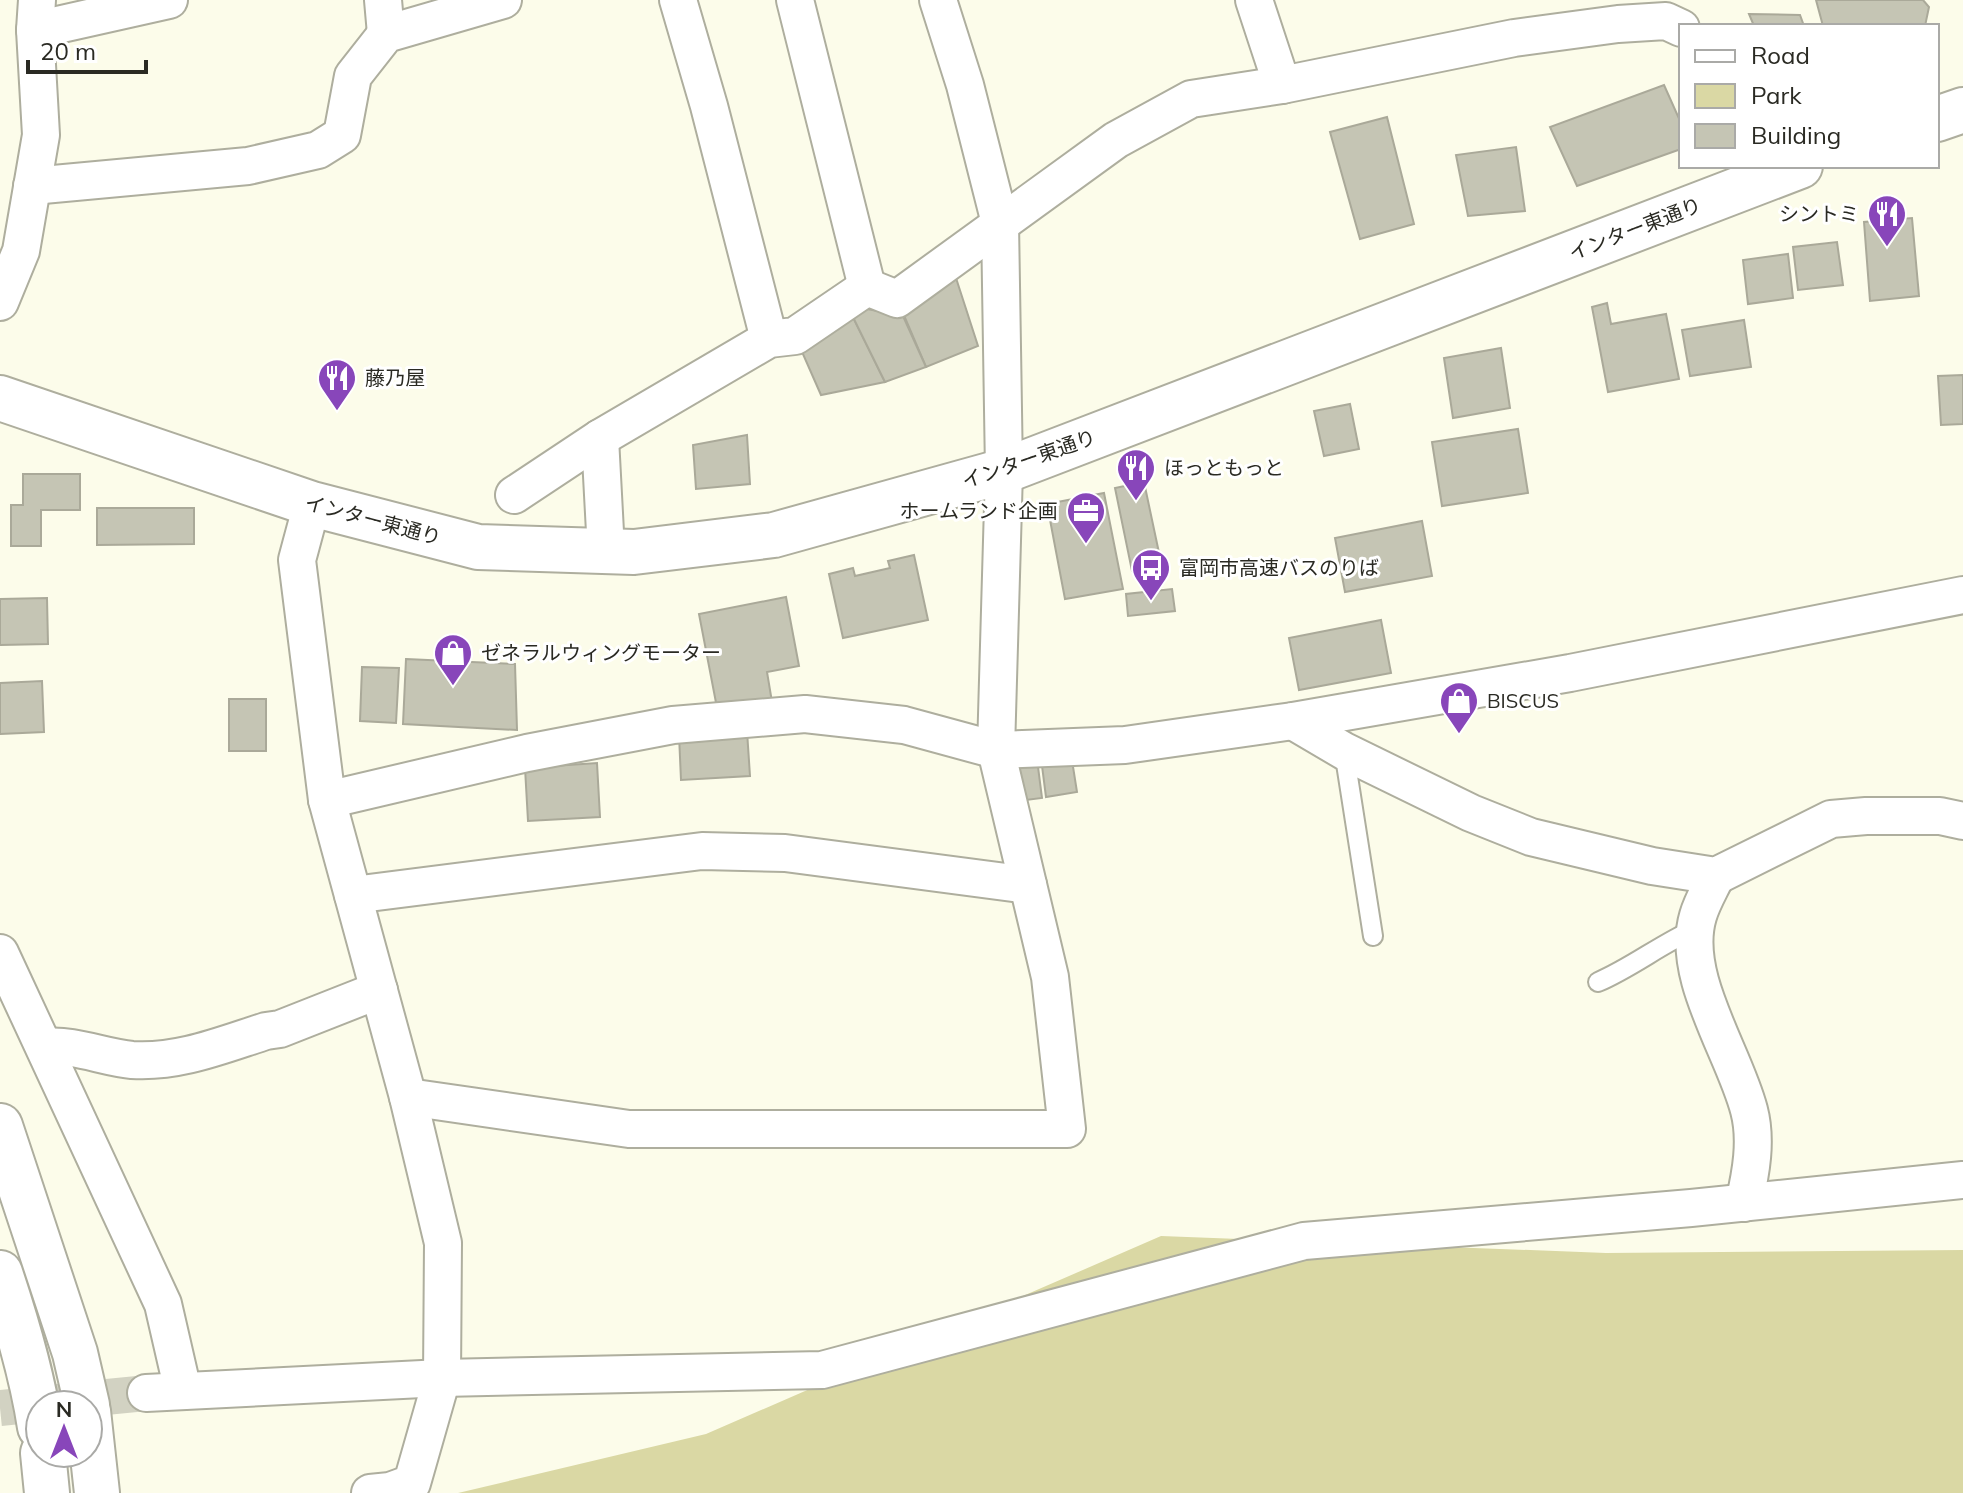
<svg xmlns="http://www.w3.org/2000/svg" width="1963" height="1493" font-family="Mulish,'Noto Sans JP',sans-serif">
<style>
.green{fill:#dad8a4}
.building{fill:#c5c5b4;stroke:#aaa999;stroke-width:2}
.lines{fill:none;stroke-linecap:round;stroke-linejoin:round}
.minor-tunnel{stroke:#d2d2c2;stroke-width:36;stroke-dasharray:36 18;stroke-linecap:butt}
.service-casing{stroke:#aeae9e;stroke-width:22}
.minor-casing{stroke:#aeae9e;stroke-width:40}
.tertiary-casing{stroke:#aeae9e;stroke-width:48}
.motorway-casing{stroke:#aeae9e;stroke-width:48}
.service{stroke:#fff;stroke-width:18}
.minor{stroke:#fff;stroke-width:36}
.tertiary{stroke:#fff;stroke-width:44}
.motorway{stroke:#fff;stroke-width:44}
.labels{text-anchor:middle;stroke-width:6;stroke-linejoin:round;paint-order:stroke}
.poi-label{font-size:20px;fill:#2a2a23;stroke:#fff;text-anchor:start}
.street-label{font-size:20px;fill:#2a2a23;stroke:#fff}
</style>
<rect width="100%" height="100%" fill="#fcfcea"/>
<!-- green -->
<polygon class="green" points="1161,1236 1606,1253 1963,1250 1963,1493 458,1493 706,1434"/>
<!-- building -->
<g class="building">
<polygon points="1816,0 1923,0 1929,7 1925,26 1823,26"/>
<polygon points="1749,14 1800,15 1804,26 1754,26"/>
<polygon points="1664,85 1681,123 1681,149 1577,186 1550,127"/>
<polygon points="1387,117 1414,224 1360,239 1330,132"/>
<polygon points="1516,147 1525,211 1468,216 1456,155"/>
<polygon points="1912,218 1919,296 1870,301 1864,222"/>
<polygon points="1837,242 1843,285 1798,290 1793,247"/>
<polygon points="1788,254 1793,298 1748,304 1743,260"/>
<polygon points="956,278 978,346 926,367 897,299"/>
<polygon points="846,303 885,382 821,395 795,336"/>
<polygon points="1607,303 1611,324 1666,314 1679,379 1608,392 1592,307"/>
<polygon points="847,305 903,316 926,367 885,382"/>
<polygon points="1744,320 1751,367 1690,376 1682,330"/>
<polygon points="1501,348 1510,408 1453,418 1444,358"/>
<polygon points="1963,375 1963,424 1941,425 1938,376"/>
<polygon points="1350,404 1359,449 1324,456 1314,411"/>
<polygon points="1518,429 1528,493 1442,506 1432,442"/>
<polygon points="747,435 750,484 696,489 693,445"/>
<polygon points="23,474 80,474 80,510 41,510 41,546 11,546 11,505 23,505"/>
<polygon points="1144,482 1162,567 1132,571 1115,488"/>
<polygon points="1104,493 1123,589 1065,599 1047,504"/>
<polygon points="97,508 194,508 194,544 97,545"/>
<polygon points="1422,521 1432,576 1345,592 1335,538"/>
<polygon points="914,555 928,620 843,638 829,574 853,568 855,576 890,568 888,561"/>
<polygon points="1172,589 1175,611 1128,616 1126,594"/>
<polygon points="786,597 799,666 767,672 772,702 718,713 699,614"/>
<polygon points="47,598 48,644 0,645 0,599"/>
<polygon points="1381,620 1391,673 1299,690 1289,638"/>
<polygon points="406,659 515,664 517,730 403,724"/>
<polygon points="362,667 399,668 396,723 360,721"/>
<polygon points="42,681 44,732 0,734 0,683"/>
<rect x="229" y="699" width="37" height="52"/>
<polygon points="747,731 750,776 681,780 679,735"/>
<polygon points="1071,754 1077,792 1046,797 1041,758"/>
<polygon points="1037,759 1042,798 1011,802 1006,762"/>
<polygon points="597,763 600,817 528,821 525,768"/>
</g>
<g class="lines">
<!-- minor-tunnel -->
<polyline class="minor-tunnel" points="0,1408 146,1393"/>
<defs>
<g id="service">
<polyline points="1344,751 1373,936"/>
<path d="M1598,982c35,-15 64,-39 99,-54"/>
</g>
<g id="minor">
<polyline points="383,0 386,34"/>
<polyline points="678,0 709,106 769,339"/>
<polyline points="795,0 867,287"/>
<polyline points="1254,0 1282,85"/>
<polyline points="35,30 169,0"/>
<polyline points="32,186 248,166 318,150 342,135 353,76 386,34 503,0"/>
<polyline points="0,302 21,251 41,135 35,30 37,0"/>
<polyline points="600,438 606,551"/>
<polyline points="514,495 600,438 769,339 795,336 867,287 897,299 1116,140 1191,99 1282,85 1514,38 1618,24 1666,21 1681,28"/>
<polyline points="312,504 297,560 327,800 408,1097 443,1243 442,1378 412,1483 390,1491 370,1493"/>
<polyline points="1293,721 1344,751 1471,813 1531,837 1652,866 1716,876 1831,819 1866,816 1940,816 1963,821"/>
<polyline points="327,800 527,753 673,725 805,714 904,725 996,750 1125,745 1293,721 1570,673 1963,595"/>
<path d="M1716,876c-6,13 -14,26 -18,40 -18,60 36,136 51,194 8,30 2,63 -5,93"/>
<polyline points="353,895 702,851 785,853 1028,885"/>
<polyline points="0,953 163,1304 183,1391"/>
<path d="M45,1047c30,-3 57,10 87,13 47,3 90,-15 134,-29l14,-2 99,-39"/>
<polyline points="408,1097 629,1129 1067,1129 1050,977 996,750 1004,471 1000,223 965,85 938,0"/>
<polyline points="146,1393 442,1378 822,1370 1304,1241 1691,1208 1963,1180"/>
</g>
<g id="tertiary">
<polyline points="1937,119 1963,110"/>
<polyline points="0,398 312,504 478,547 634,552 774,535 1004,471 1800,166"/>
</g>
<g id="motorway">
<polyline points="0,1126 75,1353 87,1405"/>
<path d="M0,1273c17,51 32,101 40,154"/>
<polyline points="88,1411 97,1493"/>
<polyline points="43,1453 47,1493"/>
</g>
</defs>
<!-- service casing -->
<use href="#service" class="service-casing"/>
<!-- minor casing -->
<use href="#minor" class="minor-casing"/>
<!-- tertiary casing -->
<use href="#tertiary" class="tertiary-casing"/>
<!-- motorway casing -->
<use href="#motorway" class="motorway-casing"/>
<!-- service -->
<use href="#service" class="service"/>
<!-- minor -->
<use href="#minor" class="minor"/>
<!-- tertiary -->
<use href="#tertiary" class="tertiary"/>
<!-- motorway -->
<use href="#motorway" class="motorway"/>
</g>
<!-- icons -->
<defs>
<symbol id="restaurant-pin" viewBox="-11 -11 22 30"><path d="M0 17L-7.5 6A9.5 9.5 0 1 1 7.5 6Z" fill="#8846ba" stroke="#fff"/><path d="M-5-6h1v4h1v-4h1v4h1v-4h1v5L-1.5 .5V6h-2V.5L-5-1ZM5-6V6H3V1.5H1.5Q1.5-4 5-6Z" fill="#fff"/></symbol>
<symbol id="office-pin" viewBox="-11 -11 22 30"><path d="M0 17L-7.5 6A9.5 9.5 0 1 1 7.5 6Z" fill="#8846ba" stroke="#fff"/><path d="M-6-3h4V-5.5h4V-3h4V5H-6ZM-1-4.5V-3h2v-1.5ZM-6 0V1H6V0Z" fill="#fff"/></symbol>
<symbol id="bus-pin" viewBox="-11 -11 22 30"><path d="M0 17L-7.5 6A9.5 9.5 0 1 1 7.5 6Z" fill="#8846ba" stroke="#fff"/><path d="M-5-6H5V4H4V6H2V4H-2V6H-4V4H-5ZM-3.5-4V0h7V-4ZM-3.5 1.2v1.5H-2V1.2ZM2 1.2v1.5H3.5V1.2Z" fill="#fff"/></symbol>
<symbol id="shop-pin" viewBox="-11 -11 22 30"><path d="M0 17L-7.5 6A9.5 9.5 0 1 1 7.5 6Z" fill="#8846ba" stroke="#fff"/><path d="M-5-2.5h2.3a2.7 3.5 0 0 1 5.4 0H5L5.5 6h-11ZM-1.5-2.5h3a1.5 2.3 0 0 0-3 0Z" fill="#fff"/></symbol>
</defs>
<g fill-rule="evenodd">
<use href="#restaurant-pin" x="1865" y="192" width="44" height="60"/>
<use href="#restaurant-pin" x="315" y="356" width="44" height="60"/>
<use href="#restaurant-pin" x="1114" y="446" width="44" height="60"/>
<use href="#office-pin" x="1064" y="489" width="44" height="60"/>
<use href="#bus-pin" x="1129" y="546" width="44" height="60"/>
<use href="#shop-pin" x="431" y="631" width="44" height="60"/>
<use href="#shop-pin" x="1437" y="679" width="44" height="60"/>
</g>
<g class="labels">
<!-- poi labels -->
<g class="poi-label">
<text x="1859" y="221" text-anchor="end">シントミ</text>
<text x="365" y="385">藤乃屋</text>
<text x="1164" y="475">ほっともっと</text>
<text x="1058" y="518" text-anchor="end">ホームランド企画</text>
<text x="1179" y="575">富岡市高速バスのりば</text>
<text x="481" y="660">ゼネラルウィングモーター</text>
<text x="1487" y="708">BISCUS</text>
</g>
<!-- street labels -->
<g class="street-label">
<text transform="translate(1635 229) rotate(-21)" y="7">インター東通り</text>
<text transform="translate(1029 459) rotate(-19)" y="7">インター東通り</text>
<text transform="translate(373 520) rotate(15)" y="7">インター東通り</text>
</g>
</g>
<!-- legend -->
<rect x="1679" y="24" width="260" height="144" fill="#ffffff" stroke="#aaaaa7" stroke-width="2"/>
<rect x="1695" y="50" width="40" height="12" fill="#ffffff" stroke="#aaaaa7" stroke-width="2"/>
<text x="1751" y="64" font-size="24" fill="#2a2a23">Road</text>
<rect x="1695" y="84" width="40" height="24" fill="#dad8a4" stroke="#aaaaa7" stroke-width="2"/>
<text x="1751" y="104" font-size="24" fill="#2a2a23">Park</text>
<rect x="1695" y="124" width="40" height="24" fill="#c5c5b4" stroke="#aaaaa7" stroke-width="2"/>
<text x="1751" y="144" font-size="24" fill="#2a2a23">Building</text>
<!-- north arrow -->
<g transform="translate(64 1429)"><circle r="38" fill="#ffffff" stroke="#aaaaa7" stroke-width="2"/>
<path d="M0-6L14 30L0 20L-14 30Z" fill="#8846ba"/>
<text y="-12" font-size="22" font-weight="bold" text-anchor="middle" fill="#2a2a23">N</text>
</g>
<!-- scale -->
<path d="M28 60v12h118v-12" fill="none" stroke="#2a2a23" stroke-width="4"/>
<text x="40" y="60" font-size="24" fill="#2a2a23" stroke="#ffffff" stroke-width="6" paint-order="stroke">20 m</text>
</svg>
